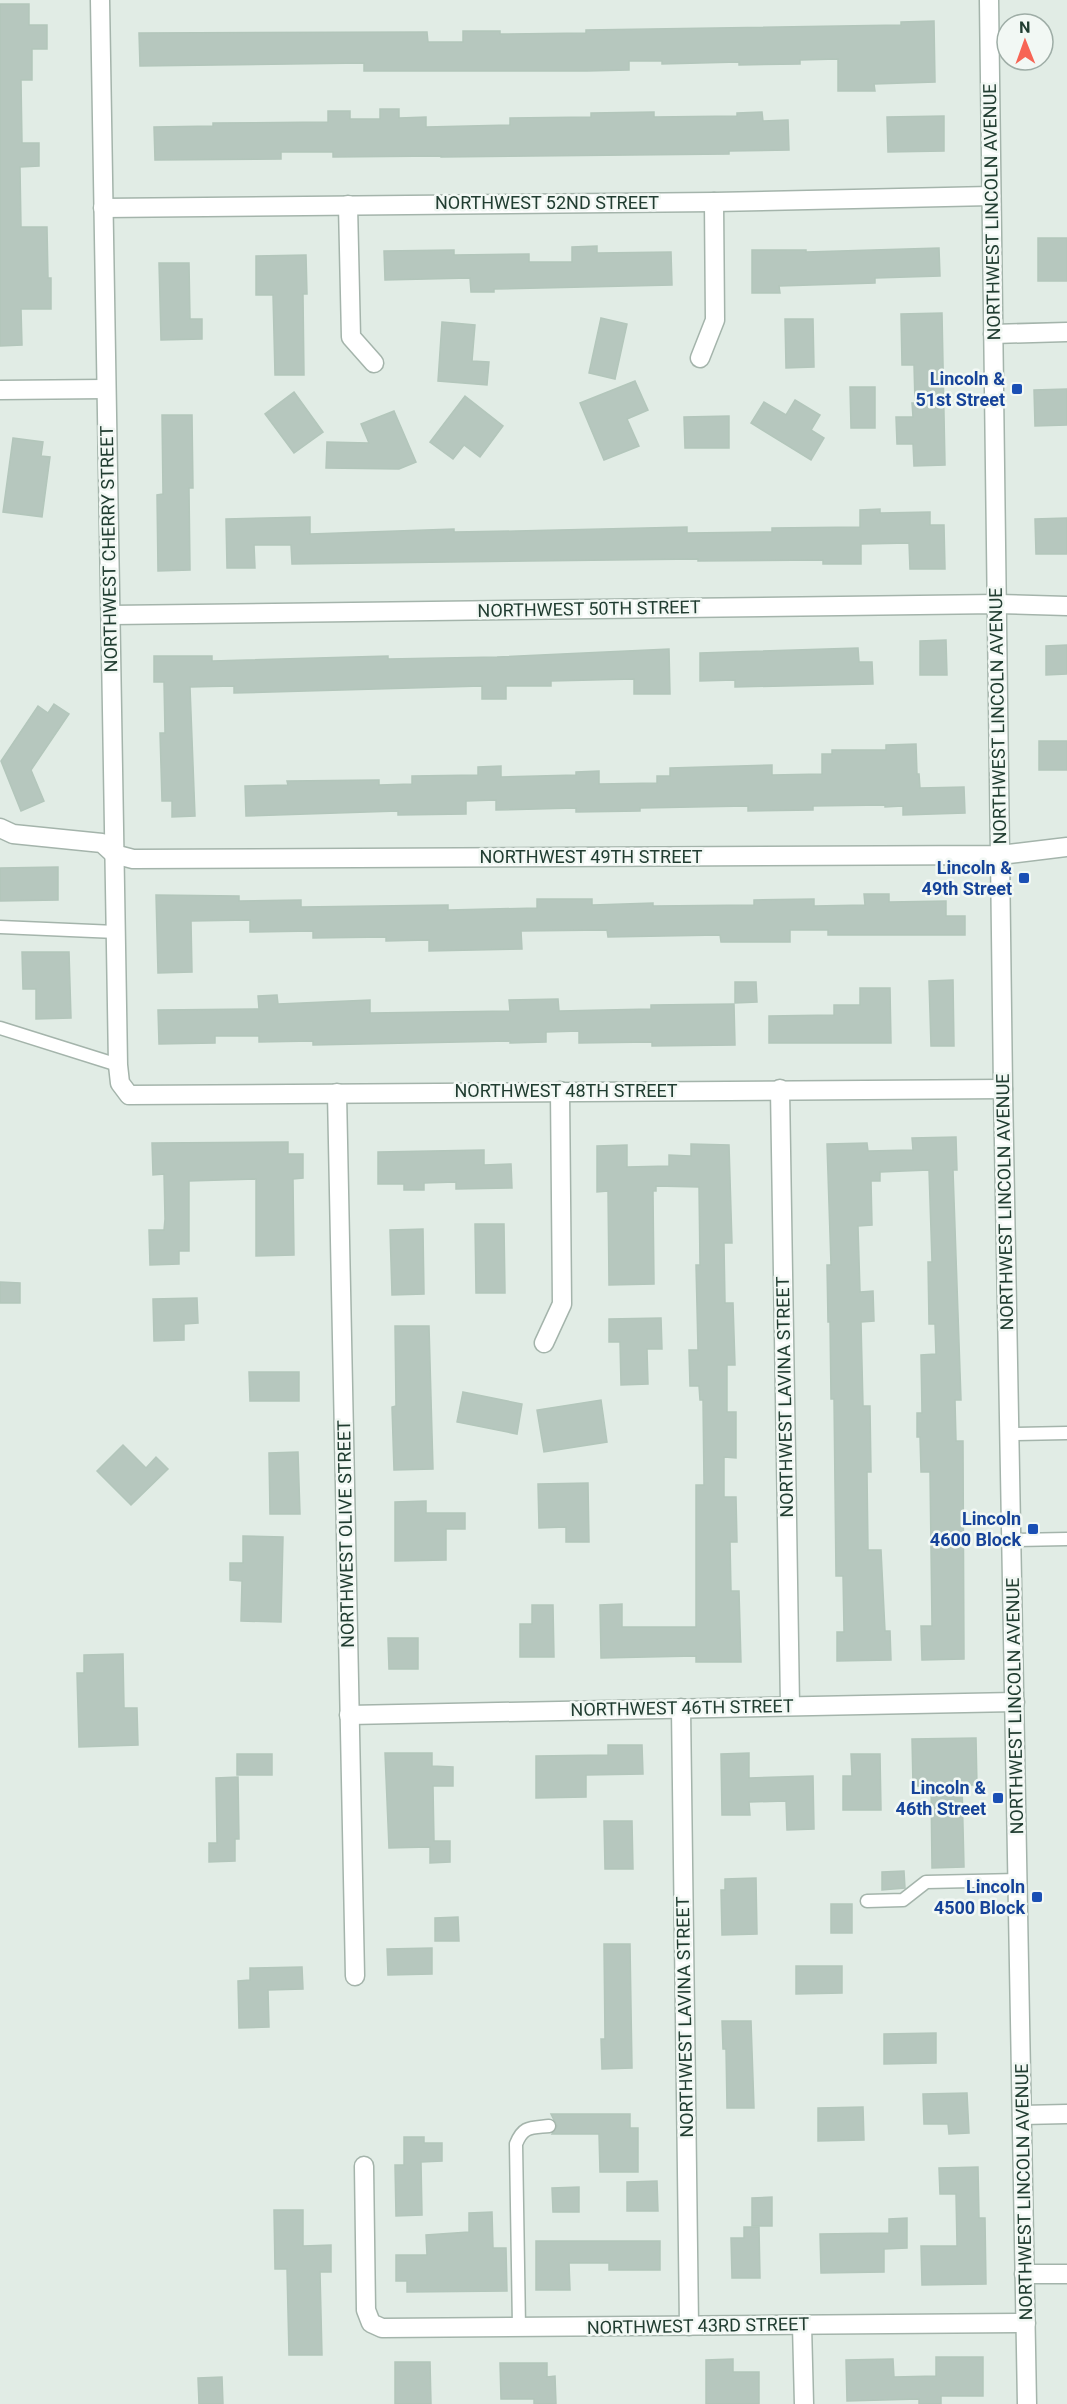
<svg xmlns="http://www.w3.org/2000/svg" width="1067" height="2404" font-family="Roboto,sans-serif">
<style>
.building{fill:#b6c7be;stroke:#b3c6bb;stroke-width:1.5}
.lines{fill:none;stroke-linecap:round;stroke-linejoin:round}
.service-casing{stroke:#a4b4ab;stroke-width:15}
.minor-casing{stroke:#a4b4ab;stroke-width:21}
.tertiary-casing{stroke:#a4b4ab;stroke-width:21}
.service{stroke:#fff;stroke-width:12}
.minor{stroke:#fff;stroke-width:18}
.tertiary{stroke:#fff;stroke-width:18}
.transit-dot{fill:#1a4fb4;stroke:#f2f8f4;stroke-width:2}
.labels{text-anchor:middle;stroke-width:5;stroke-linejoin:round;paint-order:stroke}
.street-label{font-size:18px;fill:#213d31;stroke:#f2f8f4}
.transit-label{font-size:18px;font-weight:bold;fill:#164399;stroke:#f2f8f4;text-anchor:end}
</style>
<rect width="100%" height="100%" fill="#e1ece5"/>
<!-- building -->
<g class="building">
<polygon points="0,4 29,4 29,25 47,25 47,49 32,49 32,80 21,80 22,143 39,143 39,166 20,167 21,227 47,227 48,278 51,278 51,309 21,309 22,345 0,346"/>
<polygon points="934,21 935,82 874,84 875,91 838,91 838,59 800,60 800,64 739,65 739,62 662,64 662,61 629,61 629,70 587,71 364,71 364,63 140,66 139,33 427,32 428,42 463,42 463,31 500,31 500,34 586,33 586,30 901,25 901,22"/>
<polygon points="380,109 399,109 399,118 426,117 426,127 510,125 510,118 591,117 591,113 654,112 654,117 737,116 737,113 762,112 763,121 788,120 789,150 729,151 729,154 441,157 441,156 333,157 333,152 281,152 281,159 155,160 154,127 213,126 213,123 328,122 328,111 350,111 350,119 380,119"/>
<polygon points="944,116 944,151 888,152 887,117"/>
<rect x="1038" y="238" width="29" height="43"/>
<polygon points="597,246 597,253 671,252 672,285 494,289 494,292 471,292 470,278 385,280 384,251 454,250 454,255 529,254 529,262 572,262 572,247"/>
<polygon points="939,248 940,276 875,278 875,283 779,286 780,293 752,293 752,250 806,250 806,252"/>
<polygon points="306,255 307,294 303,294 304,375 275,375 273,295 256,295 256,256"/>
<polygon points="159,263 189,263 190,319 202,319 202,339 161,340"/>
<polygon points="942,313 945,465 914,466 913,444 897,444 896,417 913,417 912,403 915,403 914,365 902,365 901,314"/>
<polygon points="601,318 627,324 615,379 589,373"/>
<polygon points="785,319 813,319 814,367 786,368"/>
<polygon points="442,322 475,325 472,361 489,362 487,385 438,381"/>
<polygon points="635,381 648,410 627,419 639,446 604,460 580,403"/>
<polygon points="850,387 875,387 875,428 851,428"/>
<polygon points="1067,389 1067,425 1035,426 1034,390"/>
<polygon points="294,392 323,432 294,453 265,414"/>
<polygon points="465,396 503,426 480,457 464,445 453,459 430,442"/>
<polygon points="795,400 820,415 811,430 824,438 811,460 751,423 764,402 786,415"/>
<polygon points="394,411 416,462 399,469 326,468 327,442 369,443 361,424"/>
<polygon points="162,415 192,415 193,488 189,488 190,570 158,571 157,495 163,494"/>
<polygon points="729,416 729,448 685,448 684,417"/>
<polygon points="13,438 43,442 41,456 50,457 42,517 3,512"/>
<polygon points="880,509 880,513 930,512 930,525 944,525 945,569 910,569 909,543 861,544 861,564 823,564 823,560 698,561 698,559 292,564 291,545 254,545 255,568 227,568 226,519 310,517 310,534 454,529 454,532 516,531 687,527 687,533 772,532 772,528 860,527 860,510"/>
<polygon points="1067,518 1067,554 1036,554 1035,519"/>
<polygon points="946,640 947,675 920,675 920,641"/>
<polygon points="1067,645 1067,674 1046,675 1046,646"/>
<polygon points="858,648 859,662 872,662 873,684 735,687 735,680 700,681 700,653"/>
<polygon points="669,649 670,694 634,694 634,679 551,681 551,686 506,686 506,699 482,699 482,686 234,693 234,686 190,687 195,816 172,817 172,801 162,801 160,733 165,733 164,682 154,682 154,656 212,656 212,661 388,656 388,659 497,657"/>
<polygon points="54,704 69,714 31,770 44,801 21,811 1,761 38,706 48,713"/>
<rect x="1039" y="741" width="28" height="29"/>
<polygon points="916,744 917,774 919,774 920,788 964,787 965,813 903,815 903,806 885,807 885,805 813,806 813,810 748,811 748,806 640,808 640,811 576,812 576,808 496,810 496,800 466,801 466,814 398,815 398,811 246,816 245,786 288,785 287,781 379,780 379,785 412,784 412,776 478,775 478,767 501,766 501,777 576,775 576,772 599,771 599,784 657,783 657,776 670,776 670,768 772,765 772,775 822,774 822,754 832,754 832,750 886,750 886,745"/>
<polygon points="58,867 58,900 0,901 0,868"/>
<polygon points="864,894 889,894 889,902 946,901 946,916 965,916 965,935 828,935 828,930 790,930 790,942 721,942 720,935 608,937 607,930 521,931 522,949 429,951 429,940 386,941 386,937 313,938 313,931 250,932 250,920 191,921 192,972 158,973 156,895 239,896 239,901 301,900 301,907 448,905 448,910 537,908 537,899 592,899 592,905 653,903 653,906 754,905 754,900 814,899 814,906 865,905"/>
<polygon points="22,952 69,952 71,1018 36,1019 36,989 23,989"/>
<polygon points="953,980 954,1046 931,1046 929,981"/>
<polygon points="735,982 756,982 757,1002 735,1003"/>
<polygon points="860,988 890,988 891,1043 769,1043 769,1016 834,1015 834,1005 860,1005"/>
<polygon points="277,995 278,1004 370,1000 370,1013 510,1011 509,1000 558,999 559,1011 651,1009 651,1005 734,1004 735,1045 652,1046 652,1042 579,1043 579,1031 546,1032 546,1042 510,1043 510,1041 313,1045 313,1041 259,1042 259,1036 215,1036 215,1043 159,1044 158,1010 259,1009 258,996"/>
<polygon points="956,1137 957,1170 953,1170 961,1400 955,1400 956,1441 963,1441 964,1659 922,1660 921,1626 932,1626 930,1472 921,1472 920,1437 917,1437 917,1413 922,1413 921,1355 936,1354 935,1324 929,1324 928,1262 932,1262 929,1170 880,1172 880,1181 871,1181 872,1225 858,1226 860,1292 873,1291 874,1321 861,1322 863,1406 870,1406 871,1472 867,1472 868,1550 881,1550 885,1631 890,1631 891,1660 837,1661 837,1632 844,1632 843,1576 836,1576 834,1399 831,1399 830,1322 828,1322 827,1265 831,1265 827,1144 867,1143 868,1151 913,1150 912,1138"/>
<polygon points="288,1142 288,1154 303,1154 303,1178 293,1179 294,1255 256,1256 256,1179 189,1181 189,1251 179,1251 179,1264 150,1265 149,1230 164,1230 165,1219 164,1174 153,1175 152,1143"/>
<polygon points="691,1144 729,1145 732,1243 724,1243 725,1303 733,1303 735,1365 727,1365 727,1412 736,1412 736,1458 724,1457 724,1497 736,1497 737,1542 730,1542 731,1591 739,1591 741,1662 696,1662 696,1656 601,1658 600,1605 622,1604 622,1627 696,1627 696,1485 704,1485 703,1400 700,1400 699,1386 690,1386 689,1350 698,1350 696,1265 700,1265 699,1187 656,1186 656,1191 653,1191 654,1284 609,1285 608,1191 597,1192 597,1146 627,1145 627,1167 669,1166 669,1155 691,1156"/>
<polygon points="484,1150 484,1165 511,1164 512,1188 456,1189 456,1182 424,1183 424,1190 404,1190 404,1184 378,1184 378,1152"/>
<polygon points="475,1224 504,1224 505,1293 476,1293"/>
<polygon points="423,1229 424,1294 392,1295 390,1230"/>
<polygon points="0,1282 20,1283 20,1303 0,1303"/>
<polygon points="197,1298 198,1323 184,1324 184,1340 154,1341 153,1299"/>
<polygon points="661,1318 662,1349 647,1349 648,1384 621,1385 620,1342 609,1342 609,1319"/>
<polygon points="395,1326 429,1326 433,1469 394,1470 392,1407 396,1406"/>
<polygon points="249,1372 299,1372 299,1401 250,1401"/>
<polygon points="463,1392 522,1404 517,1434 457,1422"/>
<polygon points="601,1400 607,1442 544,1452 537,1410"/>
<polygon points="123,1445 146,1468 156,1457 168,1469 131,1505 97,1471"/>
<polygon points="298,1452 300,1514 270,1514 269,1453"/>
<polygon points="588,1483 589,1542 566,1542 566,1527 539,1528 538,1484"/>
<polygon points="426,1501 426,1513 465,1513 465,1529 446,1529 446,1560 395,1561 395,1502"/>
<polygon points="243,1536 283,1537 281,1622 241,1621 242,1581 230,1580 230,1563 243,1563"/>
<polygon points="532,1605 553,1605 554,1657 520,1657 520,1624 532,1624"/>
<polygon points="388,1638 418,1638 418,1669 389,1669"/>
<polygon points="123,1654 124,1708 137,1708 138,1745 79,1747 77,1673 84,1673 84,1655"/>
<polygon points="976,1738 977,1785 962,1785 964,1867 932,1868 931,1786 913,1786 912,1739"/>
<polygon points="608,1745 642,1745 643,1774 586,1775 586,1797 536,1798 536,1756 608,1755"/>
<polygon points="385,1753 432,1753 432,1766 453,1767 453,1786 433,1786 434,1841 450,1841 450,1862 430,1863 430,1847 389,1848"/>
<polygon points="749,1753 749,1778 813,1776 814,1829 787,1830 786,1801 749,1802 750,1815 722,1815 721,1754"/>
<rect x="237" y="1754" width="35" height="21"/>
<polygon points="851,1754 880,1754 881,1810 843,1810 843,1776 852,1776"/>
<polygon points="238,1777 239,1839 235,1839 235,1861 209,1862 209,1843 217,1843 216,1778"/>
<polygon points="604,1821 632,1821 633,1869 605,1869"/>
<polygon points="904,1871 905,1888 882,1890 882,1872"/>
<polygon points="756,1878 757,1934 722,1935 721,1890 725,1890 725,1879"/>
<rect x="831" y="1904" width="21" height="29"/>
<polygon points="458,1917 459,1941 435,1941 435,1918"/>
<polygon points="604,1944 630,1944 632,2068 602,2069 601,2039 605,2039"/>
<polygon points="432,1948 432,1974 388,1975 387,1949"/>
<polygon points="796,1966 842,1966 842,1993 796,1994"/>
<polygon points="302,1967 303,1989 268,1990 269,2027 239,2028 238,1981 250,1980 250,1968"/>
<polygon points="722,2021 751,2021 754,2108 727,2108 726,2049 723,2049"/>
<polygon points="936,2033 936,2063 884,2064 884,2034"/>
<polygon points="967,2093 969,2133 949,2134 948,2124 924,2124 923,2094"/>
<polygon points="863,2107 864,2140 818,2141 818,2108"/>
<polygon points="551,2114 630,2114 630,2128 638,2128 638,2172 600,2172 599,2134 552,2134 557,2126"/>
<polygon points="404,2137 424,2137 424,2143 442,2143 442,2161 421,2162 422,2215 396,2216 395,2165 404,2165"/>
<polygon points="978,2167 979,2218 985,2218 986,2284 922,2285 921,2246 957,2246 956,2194 940,2194 939,2168"/>
<polygon points="657,2181 658,2211 627,2211 627,2182"/>
<polygon points="579,2187 579,2212 553,2212 552,2188"/>
<polygon points="772,2197 772,2226 752,2226 752,2198"/>
<polygon points="274,2210 303,2210 303,2246 331,2245 331,2272 320,2272 322,2355 289,2355 287,2269 275,2269"/>
<polygon points="492,2212 493,2248 506,2248 507,2291 407,2292 407,2281 396,2281 396,2255 427,2255 426,2235 469,2232 469,2213"/>
<polygon points="907,2218 907,2248 884,2249 884,2272 821,2273 820,2234 889,2233 889,2219"/>
<polygon points="744,2227 759,2227 760,2278 732,2278 731,2238 744,2238"/>
<polygon points="536,2241 660,2241 660,2270 609,2270 609,2263 569,2263 570,2290 536,2290"/>
<polygon points="936,2357 983,2357 983,2396 941,2396 941,2404 919,2404 919,2399 847,2401 846,2360 893,2359 894,2377 936,2376"/>
<polygon points="733,2359 733,2372 759,2372 759,2404 706,2404 706,2360"/>
<polygon points="395,2362 430,2362 431,2404 395,2404"/>
<polygon points="500,2363 547,2363 547,2377 555,2376 556,2404 534,2404 534,2399 501,2399"/>
<polygon points="222,2377 223,2404 199,2404 198,2378"/>
</g>
<g class="lines">
<defs>
<g id="service">
<polyline points="0,927 116,932"/>
<polyline points="0,1028 118,1065"/>
<polyline points="1010,1434 1067,1433"/>
<polyline points="1012,1540 1067,1539"/>
<polyline points="867,1901 903,1900 926,1882 1018,1880"/>
<path d="M519,2327l-3,-183c7,-18 14,-16 33,-18"/>
</g>
<g id="minor">
<polyline points="100,0 118,1065 120,1083 129,1095 1003,1089"/>
<polyline points="348,205 351,337 374,363"/>
<polyline points="103,208 714,202 991,196"/>
<polyline points="993,334 1067,332"/>
<polyline points="700,358 715,320 714,202"/>
<polyline points="0,390 106,389"/>
<polyline points="111,615 997,604 1067,606"/>
<polyline points="0,828 13,834 102,843 114,854 133,859 1000,855 1067,847"/>
<polyline points="780,1089 790,1705"/>
<polyline points="337,1093 355,1976"/>
<polyline points="544,1343 562,1304 560,1091"/>
<polyline points="681,1708 689,2326"/>
<polyline points="349,1715 1015,1702"/>
<polyline points="1022,2115 1067,2114"/>
<polyline points="364,2166 366,2310 371,2323 382,2328 1026,2323"/>
<polyline points="1024,2274 1067,2274"/>
<polyline points="802,2325 804,2404"/>
</g>
<polyline id="tertiary" points="989,0 1003,1089 1027,2404"/>
</defs>
<!-- service casing -->
<use href="#service" class="service-casing"/>
<!-- minor casing -->
<use href="#minor" class="minor-casing"/>
<!-- tertiary casing -->
<use href="#tertiary" class="tertiary-casing"/>
<!-- service -->
<use href="#service" class="service"/>
<!-- minor -->
<use href="#minor" class="minor"/>
<!-- tertiary -->
<use href="#tertiary" class="tertiary"/>
</g>
<!-- markers -->
<g class="transit-dot">
<rect x="1011" y="383" width="12" height="12" rx="3"/>
<rect x="1018" y="872" width="12" height="12" rx="3"/>
<rect x="1027" y="1523" width="12" height="12" rx="3"/>
<rect x="992" y="1792" width="12" height="12" rx="3"/>
<rect x="1031" y="1891" width="12" height="12" rx="3"/>
</g>
<g class="labels">
<!-- street labels -->
<g class="street-label">
<text x="547" y="209">NORTHWEST 52ND STREET</text>
<text transform="translate(992 212) rotate(-91)" y="6">NORTHWEST LINCOLN AVENUE</text>
<text transform="translate(109 549) rotate(-91)" y="6">NORTHWEST CHERRY STREET</text>
<text transform="translate(589 609) rotate(-1)" y="6">NORTHWEST 50TH STREET</text>
<text transform="translate(998 716) rotate(-91)" y="6">NORTHWEST LINCOLN AVENUE</text>
<text x="591" y="863">NORTHWEST 49TH STREET</text>
<text x="566" y="1097">NORTHWEST 48TH STREET</text>
<text transform="translate(1005 1202) rotate(-91)" y="6">NORTHWEST LINCOLN AVENUE</text>
<text transform="translate(785 1397) rotate(-91)" y="6">NORTHWEST LAVINA STREET</text>
<text transform="translate(346 1534) rotate(-91)" y="6">NORTHWEST OLIVE STREET</text>
<text transform="translate(1015 1706) rotate(-91)" y="6">NORTHWEST LINCOLN AVENUE</text>
<text transform="translate(682 1708) rotate(-1)" y="6">NORTHWEST 46TH STREET</text>
<text transform="translate(685 2017) rotate(-91)" y="6">NORTHWEST LAVINA STREET</text>
<text transform="translate(1024 2192) rotate(-91)" y="6">NORTHWEST LINCOLN AVENUE</text>
<text transform="translate(698 2326) rotate(-1)" y="6">NORTHWEST 43RD STREET</text>
</g>
<!-- transit labels -->
<g class="transit-label">
<text x="1005" y="385">Lincoln &amp;<tspan x="1005" dy="21">51st Street</tspan></text>
<text x="1012" y="874">Lincoln &amp;<tspan x="1012" dy="21">49th Street</tspan></text>
<text x="1021" y="1525">Lincoln<tspan x="1021" dy="21">4600 Block</tspan></text>
<text x="986" y="1794">Lincoln &amp;<tspan x="986" dy="21">46th Street</tspan></text>
<text x="1025" y="1893">Lincoln<tspan x="1025" dy="21">4500 Block</tspan></text>
</g>
</g>
<!-- north arrow -->
<g transform="translate(1025 42) rotate(359)"><circle r="28" fill="#f2f8f4" stroke="#9eada6" stroke-width="1.5"/>
<path d="M0-4.5L10 22L0 15L-10 22Z" fill="#f76454"/>
<text y="-9" font-size="16" font-weight="bold" text-anchor="middle" fill="#213d31">N</text>
</g>
</svg>
